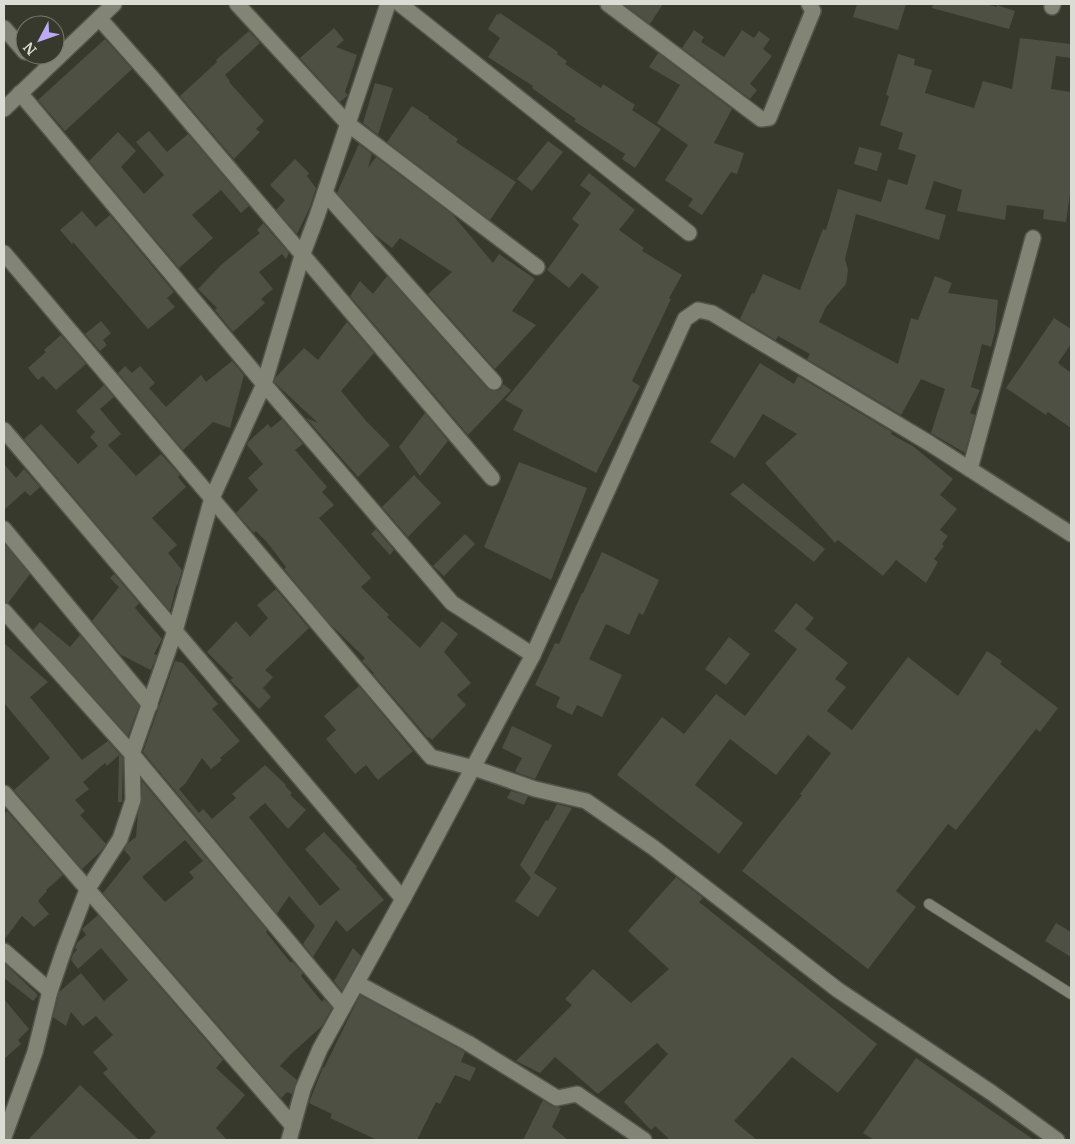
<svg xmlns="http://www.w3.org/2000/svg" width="1075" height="1144" font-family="Merriweather,serif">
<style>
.building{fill:#4e5043;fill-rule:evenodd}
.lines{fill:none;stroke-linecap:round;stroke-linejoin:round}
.lane-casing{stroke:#53554b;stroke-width:12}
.street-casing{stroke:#53554b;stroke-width:18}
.lane{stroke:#828476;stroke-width:10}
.street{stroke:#828476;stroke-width:15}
</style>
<rect width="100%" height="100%" fill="#37392d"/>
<!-- building -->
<g class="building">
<polygon points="623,4 663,4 650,24"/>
<polygon points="857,4 906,4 898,30 853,17"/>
<polygon points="933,4 985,4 997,7 997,5 1015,11 1009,29 932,8"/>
<polygon points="500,13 558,52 557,54 567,61 565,64 601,88 603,84 635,105 632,110 661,129 635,168 622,159 625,154 574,121 576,119 550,101 532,88 533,86 488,57 500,38 488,29 497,14 499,15"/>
<polygon points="334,28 344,40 336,47 357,55 345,92 348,95 340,102 300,58"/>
<polygon points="694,30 704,37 701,42 724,57 742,30 754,38 759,31 770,39 763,49 772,56 750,84 757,90 750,99 682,48"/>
<polygon points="249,31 260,43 225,75 230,81 229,82 264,121 256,129 260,132 234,159 180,96 217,62 216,60"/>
<polygon points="1020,38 1071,44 1071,58 1056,56 1051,89 1071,92 1071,187 1066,222 1043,219 1044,210 1007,205 1005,220 957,211 962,190 934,181 925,209 946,215 939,240 856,214 845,259 848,270 846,284 826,307 819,322 898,364 911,318 918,320 935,276 952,283 948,293 998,300 995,331 991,347 982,344 971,387 980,390 970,413 975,415 965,453 931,433 945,389 921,379 901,415 807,359 810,354 778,336 776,340 774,339 740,319 752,293 754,294 763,274 800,290 823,229 826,230 838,189 881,202 888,179 907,185 916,155 898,149 903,133 880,125 889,96 886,95 898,54 915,59 914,65 932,70 925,93 974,108 983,81 1012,89"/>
<polygon points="105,39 132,69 65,131 38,100"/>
<polygon points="658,53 732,109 714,143 744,153 737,174 731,172 702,215 688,206 693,199 665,180 688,145 657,123 680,85 649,67"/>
<polygon points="375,83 393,88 378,135 363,123"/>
<polygon points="412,106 429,117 428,118 458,139 456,142 516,182 490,220 387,142"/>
<polygon points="149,131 167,152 188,134 249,206 241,213 221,190 192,215 213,238 179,268 89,161 118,132 136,151 121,167 144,194 164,175 136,142"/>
<polygon points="548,141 563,152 532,191 517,179"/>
<polygon points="359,144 372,154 368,168 376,157 452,214 493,263 499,254 535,279 512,311 536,325 495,369 428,294 452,272 400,238 392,248 374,234 337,193"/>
<polygon points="859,147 882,153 877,171 854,164"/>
<polygon points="295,159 309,173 307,176 316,188 310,207 297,234 276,210 285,200 270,185"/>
<polygon points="589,173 635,210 619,230 644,248 642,251 682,275 669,298 671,299 632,381 640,386 596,473 513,430 523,410 505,400 599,287 582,273 569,288 547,270 579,225 572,219 591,193 580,185"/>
<polygon points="82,211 96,227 110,215 174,292 167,298 175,307 148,329 73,242 72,244 60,230"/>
<polygon points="263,223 289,253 286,259 282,254 259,272 273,289 261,299 265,303 233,332 215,310 217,308 198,289 221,265 260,233 257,230"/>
<polygon points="387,276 487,388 492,391 496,391 501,389 503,384 511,390 468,435 350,296 360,281 373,294"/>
<polygon points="1054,318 1071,329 1071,344 1058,363 1071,373 1071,428 1048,412 1046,415 1006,388"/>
<polygon points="101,321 111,333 103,340 107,345 100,351 85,334"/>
<polygon points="347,322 374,353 341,391 367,422 390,445 358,477 306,418 318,423 274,382 275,378 304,348 318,360"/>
<polygon points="61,335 86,364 56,390 43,376 38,380 28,368 46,352 44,350"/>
<polygon points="232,361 244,375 230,428 213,422 183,450 118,373 125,366 132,373 140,366 155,383 149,388 166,407 201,375 206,382"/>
<polygon points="760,363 794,384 798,376 892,432 891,434 914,447 953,479 940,495 957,509 940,530 948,536 942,544 944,546 934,559 938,562 926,583 896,560 883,576 838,540 835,543 765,463 797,434 763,414 735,458 710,442"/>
<polygon points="104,385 114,397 100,409 121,434 108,445 136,476 161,454 180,475 178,477 186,487 152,518 177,545 168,553 182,570 178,584 176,587 170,611 24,439 41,424 78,464 98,446 90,437 95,432 76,411"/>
<polygon points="425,413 448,441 420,476 399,447"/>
<polygon points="282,419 303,444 295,450 327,487 322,492 334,505 319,518 371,578 361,587 389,615 387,617 420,648 442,621 458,634 444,652 471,683 457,695 466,705 432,740 429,737 428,738 373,674 374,673 362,661 365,658 329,623 284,569 286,567 266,541 256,531 254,533 236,513 258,490 248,478 263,464 247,445 248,442 268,424 271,428"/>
<polygon points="519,462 587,488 551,580 484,547"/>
<polygon points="4,464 16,478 24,469 40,487 30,496 25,491 4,510"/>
<polygon points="414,475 441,503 408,537 382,507"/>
<polygon points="743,483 825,549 814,562 730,494"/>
<polygon points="376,529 394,550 390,555 371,534"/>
<polygon points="465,534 475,544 444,576 433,566"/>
<polygon points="4,543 30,574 8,603 4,602"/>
<polygon points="602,552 659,580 643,615 639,613 629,635 606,624 589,659 622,675 602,717 577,705 572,715 556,707 560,697 535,685 555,643 559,644 582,593 583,593"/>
<polygon points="114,574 139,603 135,608 162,639 154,654 157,655 151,670 121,655 92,621 119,587 110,578"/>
<polygon points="276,589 309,628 265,670 273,677 263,688 271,697 259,709 230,680 233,678 207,652 236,621 250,637 268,618 257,605"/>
<polygon points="796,603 814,618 805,629 848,663 835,679 846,687 827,711 852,730 908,657 958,696 987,651 1002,661 1000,664 1058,708 1040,732 1036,729 956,830 948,824 896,891 916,907 868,969 742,871 802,795 800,794 831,753 808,735 776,775 730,739 695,785 743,823 719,854 617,775 662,717 684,734 716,694 745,716 797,649 774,631"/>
<polygon points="40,622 70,647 80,635 139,706 128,736 33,630"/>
<polygon points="729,637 750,654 726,685 705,669"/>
<polygon points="4,643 48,682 30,697 82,760 108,741 123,758 122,802 118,802 119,755 107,766 105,763 83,782 89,789 75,800 85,811 80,815 106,844 100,852 82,869 14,790 50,758 4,703"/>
<polygon points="175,661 183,663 218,704 212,709 240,741 220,758 222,760 211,769 202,758 185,784 179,789 199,813 203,809 212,819 236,798 232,794 265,765 286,785 285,786 292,793 290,795 306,810 288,829 265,803 249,817 320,906 340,889 305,849 324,832 357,867 356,868 384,900 347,932 336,920 313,957 303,944 315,926 289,896 277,914 143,752"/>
<polygon points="359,686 413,751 378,780 366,765 355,774 326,739 336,730 324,716"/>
<polygon points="512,726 552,745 535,779 518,773 515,771 522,758 502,748"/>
<path d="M142,781l125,149 -1,2 25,31 1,-2 11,12 -2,3 21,26 2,-3 8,9 -10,18 -31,28 -11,12 17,14 -5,14 -5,-2 -6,6 -178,-205 28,-35 -7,-8 4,-7 8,-6 2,-24 4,-13zM185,840l18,21 -14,11 5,6 -29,24 -23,-25z"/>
<polygon points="511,791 528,796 524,805 507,798"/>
<polygon points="557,804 572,808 534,873 557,888 538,917 515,901 531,878 520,865 546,820 548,821"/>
<polygon points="7,811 63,875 46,890 47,891 38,901 49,914 34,927 22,916 4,940 4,814"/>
<polygon points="676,877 703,898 699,902 877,1044 838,1093 792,1057 734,1121 757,1140 670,1140 655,1126 651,1130 624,1102 668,1054 657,1043 598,1094 555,1057 540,1073 516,1061 572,1005 565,999 593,969 631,1003 669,969 628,931"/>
<polygon points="98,915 223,1060 216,1068 245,1095 216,1128 227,1140 148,1140 156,1132 103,1073 108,1069 93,1052 113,1035 96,1016 83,1026 71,1012 66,1026 53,1017 59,992 81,973 104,1001 128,980 101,948 78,969 71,960 73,954 77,950 75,948 77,943 86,935 82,929"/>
<polygon points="1056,923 1071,932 1071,957 1045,941"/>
<polygon points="353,948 361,956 342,991 334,981"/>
<polygon points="4,963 38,995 33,1001 4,978"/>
<polygon points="360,995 465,1052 461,1062 476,1068 470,1081 455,1075 440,1104 436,1102 417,1140 377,1140 330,1118 332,1114 309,1103 323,1067 324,1068"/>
<polygon points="4,999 29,1029 18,1040 21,1044 4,1059"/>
<polygon points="916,1058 1034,1140 874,1140 863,1133"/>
<polygon points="80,1085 139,1140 28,1140"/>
<polygon points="543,1100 552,1106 561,1108 552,1127 568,1140 523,1140"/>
</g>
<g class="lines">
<defs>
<polyline id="lane" points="929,904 1071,994"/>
<g id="street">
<polyline points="237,4 348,124 537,267"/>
<polyline points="400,4 689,233"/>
<polyline points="608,4 761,119 769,118 813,11 809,4"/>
<polyline points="1052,7 1053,4"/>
<polyline points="99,18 155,81 492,478"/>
<polyline points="4,28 25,52"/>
<polyline points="20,93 264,384 452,603 533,655"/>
<polyline points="4,109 114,4"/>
<polyline points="325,193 494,382"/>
<polyline points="4,253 431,757 474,768 535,789 586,801 654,848 838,990 992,1093 1057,1140"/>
<polyline points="4,430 403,899"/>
<polyline points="970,469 1033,238"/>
<polyline points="4,529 150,705"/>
<polyline points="4,611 132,754 133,800 120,839 87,890 65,947 50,991 35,1052 4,1137"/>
<polyline points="4,793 293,1126"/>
<polyline points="4,951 50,991"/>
<polyline points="357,983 468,1043 557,1098 577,1094 644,1140"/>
<polyline points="343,1007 132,754 175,631 212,498 264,384 302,256 317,216 388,4"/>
<polyline points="289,1140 303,1089 320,1049 403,899 533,655 685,319 698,310 712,313 929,443 1071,534"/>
</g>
</defs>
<!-- lane casing -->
<use href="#lane" class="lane-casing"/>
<!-- street casing -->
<use href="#street" class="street-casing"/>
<!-- lane -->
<use href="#lane" class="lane"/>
<!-- street -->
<use href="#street" class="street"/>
</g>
<!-- border -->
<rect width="1075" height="1144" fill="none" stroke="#dbddd5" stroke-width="10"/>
<!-- north arrow -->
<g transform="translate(40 40) rotate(229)"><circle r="24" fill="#37392d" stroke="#797b70"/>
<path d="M0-4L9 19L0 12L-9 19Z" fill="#bcaaf5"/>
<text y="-8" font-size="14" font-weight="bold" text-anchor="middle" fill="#dbddd5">N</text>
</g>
</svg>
